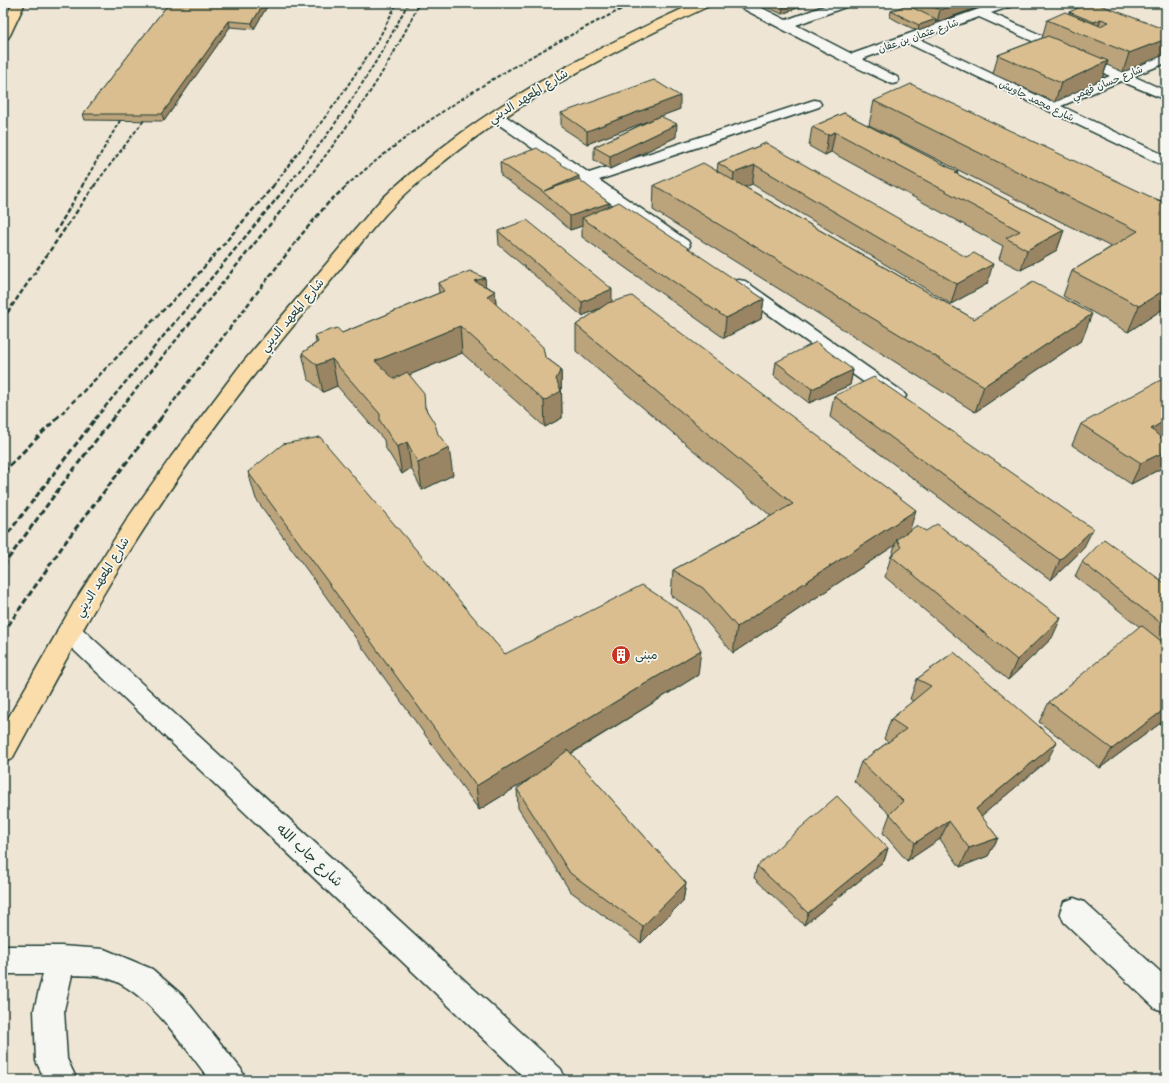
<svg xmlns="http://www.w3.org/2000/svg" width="1169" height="1083" font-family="'Comic Neue','Playpen Sans Arabic',sans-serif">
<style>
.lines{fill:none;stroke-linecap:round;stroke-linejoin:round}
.minor-casing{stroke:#1f3d34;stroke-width:3}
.major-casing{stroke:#1f3d34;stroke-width:3}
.minor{fill:#f6f6f2;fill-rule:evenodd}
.major{fill:#faddab;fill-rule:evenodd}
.rail-far2{stroke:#1f3d34;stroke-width:2;stroke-dasharray:4 2;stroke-linecap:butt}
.rail-far1{stroke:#1f3d34;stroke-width:2.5;stroke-dasharray:5 2.5;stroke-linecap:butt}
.rail{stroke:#1f3d34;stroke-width:3;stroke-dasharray:6 3;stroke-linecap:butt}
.wall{fill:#bba37b;stroke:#1f3d34}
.shaded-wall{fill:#998564;stroke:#1f3d34}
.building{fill:#dabe8f;stroke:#1f3d34}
.labels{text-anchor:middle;stroke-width:3.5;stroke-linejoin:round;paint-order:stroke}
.far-street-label{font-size:10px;fill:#1f3d34;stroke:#f6f6f2}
.street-label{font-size:12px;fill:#1f3d34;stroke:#f6f6f2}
.poi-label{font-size:12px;fill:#1f3d34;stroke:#f6f6f2;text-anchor:start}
.near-street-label{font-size:14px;fill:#1f3d34;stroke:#f6f6f2}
</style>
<rect width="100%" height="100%" fill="#eee5d4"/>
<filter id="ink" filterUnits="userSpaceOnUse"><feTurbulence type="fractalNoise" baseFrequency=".025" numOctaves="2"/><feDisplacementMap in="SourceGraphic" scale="8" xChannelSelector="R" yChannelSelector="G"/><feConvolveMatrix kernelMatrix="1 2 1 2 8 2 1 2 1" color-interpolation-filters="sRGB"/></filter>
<g filter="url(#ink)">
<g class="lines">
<defs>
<g id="minor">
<path d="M736,3h16l34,17 46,-17h18l-2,3 -52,19 56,29 144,-51h18l-2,3 -21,7 131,58 44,-17v9l-33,13 33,15v9l-45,-19 -60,25 105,50v11l-259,-124 -45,16 35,18 2,3 -2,3 -5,1 -47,-22 -107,-56zM979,17l131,59 -61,25 -130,-62z"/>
<polygon points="1072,3 1089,3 1166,35 1166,44 1074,6"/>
<polygon points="814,100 819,101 821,104 819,107 599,180 688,241 690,245 688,249 682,250 676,249 491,119 489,116 491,113 496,112 501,113 589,173"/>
<polygon points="739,280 745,281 903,392 906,396 903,400 896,402 889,400 733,289 730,285 733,281"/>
<polygon points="69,622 77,624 561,1069 566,1080 527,1080 61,638 57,631 61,624"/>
<polygon points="1074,898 1084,902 1166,977 1166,1012 1155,1008 1064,922 1060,912 1064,902"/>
<path d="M3,946h58l43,3 48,20 30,26 59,74 5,11h-36c-26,-33 -64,-93 -107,-103 -10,-2 -21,-1 -31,-2l-8,35 3,49 10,21h-32l-9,-19 -2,-51 9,-36h-40z"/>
</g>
<g id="major">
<polygon points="13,3 25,3 10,35 8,38 3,39 3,22"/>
<path d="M695,3h16l-2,3c-108,50 -209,104 -299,184 -33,29 -58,66 -87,100 -71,84 -138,173 -197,267 -41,65 -77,134 -114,202l-9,3v-35l72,-126 53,-83 43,-61 68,-90 138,-163c21,-21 44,-40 67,-58 77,-59 163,-103 251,-143z"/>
</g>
</defs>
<!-- minor casing -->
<use href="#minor" class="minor-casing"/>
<!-- major casing -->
<use href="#major" class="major-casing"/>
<!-- minor -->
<use href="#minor" class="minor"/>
<!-- major -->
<use href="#major" class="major"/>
<!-- rail-far2 -->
<g class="rail-far2">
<polyline points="82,186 125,112"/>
<polyline points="94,186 151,111"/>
<polyline points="273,186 338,100 378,40 397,3"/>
<path d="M287,186c47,-57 88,-117 121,-183"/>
<path d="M302,186c45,-57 87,-117 117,-183"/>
<path d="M346,186c88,-77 184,-132 288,-183"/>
</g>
<!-- rail-far1 -->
<g class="rail-far1">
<polyline points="55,233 83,185"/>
<polyline points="3,319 95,185"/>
<polyline points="56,419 194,279 274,185"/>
<polyline points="95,419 288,185"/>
<polyline points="112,419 302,185"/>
<polyline points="160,419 302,234 329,202 348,185"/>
</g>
<!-- rail -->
<g class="rail">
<polyline points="3,472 57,418"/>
<polyline points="3,540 96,418"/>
<polyline points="3,566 61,486 113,418"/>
<polyline points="3,633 69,537 161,418"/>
</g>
</g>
<!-- wall -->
<g class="wall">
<polygon points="169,3 269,3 254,29 230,27 164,121 85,120 83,114"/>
<polygon points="758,3 810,3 782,14"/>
<polygon points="914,3 980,3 979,7 937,22 936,21 935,25 918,31 901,23 890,17 891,11 913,8"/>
<polygon points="1069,12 1166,30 1166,54 1123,72 1107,65 1102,79 1055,102 993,74 998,55 1042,38 1047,20 1069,14"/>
<polygon points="874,101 1162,201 1166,191 1166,307 1128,332 1063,296 1072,271 1111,247 869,125"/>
<polygon points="680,109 661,116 676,137 610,169 594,160 594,147 655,118 587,144 561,127 561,113"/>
<polygon points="844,113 958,172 957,174 1064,230 1057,250 1021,270 999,259 1003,246 831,152 825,155 809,146 812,127"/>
<polygon points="766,143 987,284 951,304 752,184 745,187 974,319 1082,340 975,412 653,210 654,185 717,171 718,163"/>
<polygon points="500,162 579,179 609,206 764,299 761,319 724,338 582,237 582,226 570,230 542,205 501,176"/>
<polygon points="498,231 612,302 1052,638 1008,680 885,577 891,556 892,555 895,545 733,653 700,614 671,596 673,570 771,516 576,351 576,325 601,308 582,316 499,245"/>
<polygon points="485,278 485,286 495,291 496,304 545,357 561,369 562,418 545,427 462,353 409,375 426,409 453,475 422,490 411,468 402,474 385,447 384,440 337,386 323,392 308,379 302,353 316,343 315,335 342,333 439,293 438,283"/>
<polygon points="776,362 853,370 850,385 809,403 774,376"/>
<polygon points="834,396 1083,549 1051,580 830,417"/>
<polygon points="1081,424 1161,437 1166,442 1166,461 1162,468 1131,484 1072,445"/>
<polygon points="248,472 505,654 698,675 571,754 686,883 683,901 641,943 570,891 518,808 517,789 531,778 479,810 256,499"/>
<polygon points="1082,562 1166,584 1166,719 1100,768 1039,722 1049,702 1140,627 1075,576"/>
<polygon points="954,652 1047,761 981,816 998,838 988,856 960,867 940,839 907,861 883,833 890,814 854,781 861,762 888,742 884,739 891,719 913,701 910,699 917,679"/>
<polygon points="888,848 884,861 804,925 754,878 757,866"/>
</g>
<!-- shaded-wall -->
<g class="shaded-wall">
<polygon points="264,3 269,3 254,29 252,23"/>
<polygon points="784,3 810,3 782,14"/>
<polygon points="959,3 980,3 979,7 937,22 940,10"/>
<polygon points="936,19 935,25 918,31 919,25"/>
<polygon points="1101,19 1095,37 1089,37 1094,22"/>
<polygon points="229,21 230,27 164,121 162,114"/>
<polygon points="1166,39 1166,54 1123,72 1129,53"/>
<polygon points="1108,61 1102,79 1055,102 1061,83"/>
<polygon points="680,96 680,109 587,144 587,131"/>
<polygon points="677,124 676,137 610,169 610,156"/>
<polygon points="835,132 831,152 825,155 828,135"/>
<polygon points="755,165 752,184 732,193 734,173"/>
<polygon points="579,176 579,189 544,191"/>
<polygon points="609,203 608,217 582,218 582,226 570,230 570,216"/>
<polygon points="1064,230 1057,250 1021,270 1027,250"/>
<polygon points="993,264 987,284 951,304 957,284"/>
<polygon points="485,278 487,303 474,281"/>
<polygon points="612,289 612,303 582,316 582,302"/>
<polygon points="1166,289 1166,307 1128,332 1139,306"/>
<polygon points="495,291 497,317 487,296"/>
<polygon points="764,299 761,319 724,338 726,318"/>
<polygon points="1092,314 1082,340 975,412 984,386"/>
<polygon points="460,326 462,353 380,387 375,361"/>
<polygon points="332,359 337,386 323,392 317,365"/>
<polygon points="561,369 562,418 545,427 544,401"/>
<polygon points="853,370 850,385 809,403 812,389"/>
<polygon points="1166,420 1166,434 1141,449 1151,429"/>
<polygon points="407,442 411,468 402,474 397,447"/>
<polygon points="449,448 453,475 422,490 418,463"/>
<polygon points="1166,451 1166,461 1162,468 1131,484 1141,463"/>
<polygon points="916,510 908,536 897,539 895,545 733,653 737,627"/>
<polygon points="1093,529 1083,549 1051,580 1060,560"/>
<polygon points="1061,618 1052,638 1008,680 1017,660"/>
<polygon points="701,650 698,675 479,810 476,786"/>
<polygon points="1166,708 1166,719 1100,768 1112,749"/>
<polygon points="1057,742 1047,761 967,828 976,809"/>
<polygon points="949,821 940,839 907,861 915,843"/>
<polygon points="998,838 988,856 960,867 969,848"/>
<polygon points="888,848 884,861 804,925 808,913"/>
<polygon points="686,883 683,901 641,943 643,926"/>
</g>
<!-- building -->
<g class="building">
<polygon points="169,3 264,3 252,23 229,21 162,114 83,114"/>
<polygon points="926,3 959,3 940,10"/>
<polygon points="1090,3 1095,3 1166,30 1166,39 1129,53 1047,20 1065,12 1100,26 1109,22 1101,19 1094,22 1069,12"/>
<polygon points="907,5 936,19 919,25 902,17 903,17 891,11"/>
<polygon points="1048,36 1108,61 1061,83 998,55"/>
<polygon points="654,80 680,96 587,131 561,113"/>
<polygon points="911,84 1166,204 1166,289 1139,306 1072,271 1138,231 874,101"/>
<polygon points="844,113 958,172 955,173 1064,230 1027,250 1006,238 1020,231 835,132 828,135 812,127"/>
<polygon points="660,116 677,124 610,156 594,147"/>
<polygon points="766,143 966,257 974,253 993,264 957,284 755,165 734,173 718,163"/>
<polygon points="537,148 579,176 544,191 579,179 609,203 570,216 542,191 500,162"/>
<polygon points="703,163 974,319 1033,282 1092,314 984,386 654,185"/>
<polygon points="619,202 764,299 726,318 582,218"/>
<polygon points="527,220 612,289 582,302 498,231"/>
<polygon points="470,271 485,278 474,281 495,291 487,296 543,347 545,357 561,369 556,379 561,391 544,401 460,326 375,361 394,379 407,372 424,393 425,408 435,424 438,434 449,448 418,463 407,442 397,447 380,421 380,414 332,359 317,365 302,353 318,342 315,335 337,328 342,333 444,291 438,283"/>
<polygon points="632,296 916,510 737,627 703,588 673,570 793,504 576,325 608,303"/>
<polygon points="816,342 853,370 812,389 776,362"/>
<polygon points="874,377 1093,529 1060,560 834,396"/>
<polygon points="1166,377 1166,420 1151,429 1166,442 1166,451 1141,463 1081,424"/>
<polygon points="320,437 505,654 642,585 677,608 701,650 476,786 248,472 283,444"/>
<polygon points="937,524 1061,618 1017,660 891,556 901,548 897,539 916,526 926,531"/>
<polygon points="1104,539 1166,584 1166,627 1082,562"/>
<polygon points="1141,625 1166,645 1166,708 1112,749 1049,702"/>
<polygon points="954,652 1057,742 976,809 998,838 969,848 949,821 915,843 890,814 903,801 861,762 906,729 891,719 931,686 917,679"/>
<polygon points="568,750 686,883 643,926 570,873 517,789"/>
<polygon points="837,796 888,848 808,913 757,866"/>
</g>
</g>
<!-- icons -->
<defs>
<symbol id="building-disc" viewBox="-11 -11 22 22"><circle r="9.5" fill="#c8321e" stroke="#f6f6f2"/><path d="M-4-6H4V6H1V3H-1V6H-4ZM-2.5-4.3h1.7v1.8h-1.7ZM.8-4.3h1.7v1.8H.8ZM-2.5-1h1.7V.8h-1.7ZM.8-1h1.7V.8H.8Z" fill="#fff"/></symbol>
</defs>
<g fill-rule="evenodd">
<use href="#building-disc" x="610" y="644" width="22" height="22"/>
</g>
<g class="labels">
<!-- far-street labels -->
<g class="far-street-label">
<text transform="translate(918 35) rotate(-19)" y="4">شارع عثمان بن عفان</text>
<text transform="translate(1107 82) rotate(-22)" y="4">شارع حسان فهمي</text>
<text transform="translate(1037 100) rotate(26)" y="4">شارع محمد جاويش</text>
</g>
<!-- street labels -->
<g class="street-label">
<text transform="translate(528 96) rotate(-32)" y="4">شارع المعهد الديني</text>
<text transform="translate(292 315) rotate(-50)" y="4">شارع المعهد الديني</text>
<text transform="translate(102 577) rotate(-58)" y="4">شارع المعهد الديني</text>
</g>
<!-- poi labels -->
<g class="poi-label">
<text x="635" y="659">مبنى</text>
</g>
<!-- near-street labels -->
<g class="near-street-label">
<text transform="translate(310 855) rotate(43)" y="5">شارع جاب الله</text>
</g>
</g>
<!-- margin -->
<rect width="1169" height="1083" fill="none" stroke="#f6f6f2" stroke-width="16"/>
<rect x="8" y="8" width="1153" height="1067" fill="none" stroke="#1f3d34" stroke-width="1.5" filter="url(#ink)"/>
</svg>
